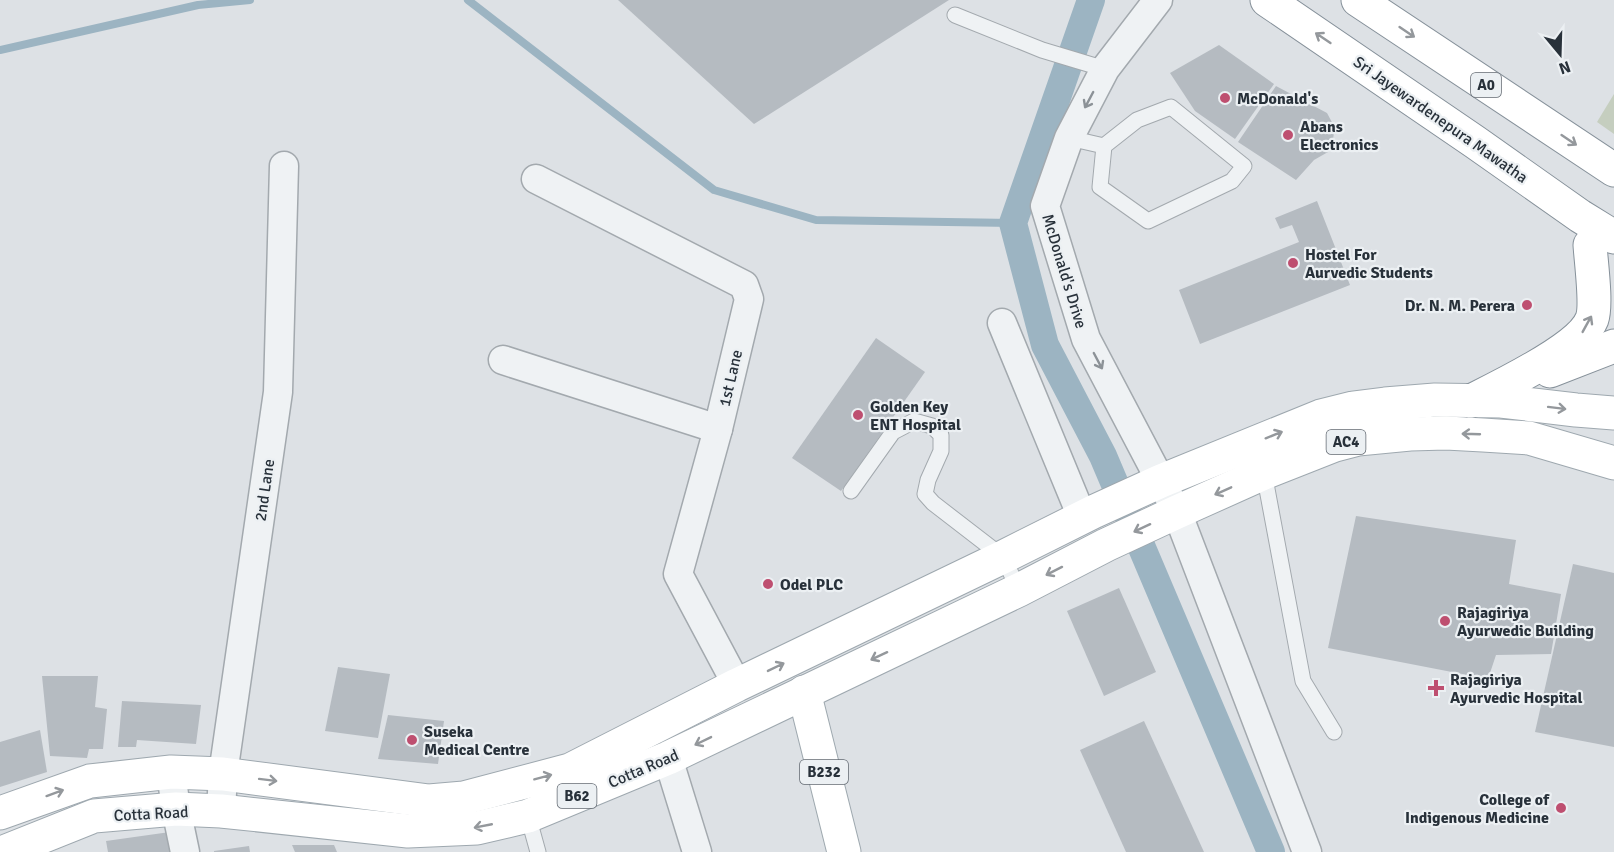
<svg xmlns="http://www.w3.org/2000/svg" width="1614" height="852" font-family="Signika,sans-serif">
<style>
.green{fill:#c5cebf}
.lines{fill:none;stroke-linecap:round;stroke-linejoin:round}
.stream{stroke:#9cb4c2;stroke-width:8}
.canal{stroke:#9cb4c2;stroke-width:28}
.building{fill:#b5bbc1}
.service-casing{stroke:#a3a9ae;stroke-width:17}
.minor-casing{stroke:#a3a9ae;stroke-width:31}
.primary-casing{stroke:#9ea8af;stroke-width:35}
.trunk-casing{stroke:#86919a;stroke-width:35}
.service{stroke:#eff2f4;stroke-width:15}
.minor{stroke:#eff2f4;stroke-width:28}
.primary{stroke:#fff;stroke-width:33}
.trunk{stroke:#fff;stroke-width:33}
.oneway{stroke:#94989c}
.oneway2{stroke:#8c9297}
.poi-dot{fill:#be4f70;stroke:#ecf0f3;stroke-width:2}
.labels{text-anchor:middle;stroke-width:4.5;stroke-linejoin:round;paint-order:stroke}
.shield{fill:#ecf0f3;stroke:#636a72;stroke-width:1.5}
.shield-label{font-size:15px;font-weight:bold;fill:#28313a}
.poi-label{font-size:16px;font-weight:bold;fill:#28313a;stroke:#ecf0f3;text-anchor:start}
.street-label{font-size:16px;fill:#28313a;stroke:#ecf0f3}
</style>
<rect width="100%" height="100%" fill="#dde1e5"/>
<!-- green -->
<polygon class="green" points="1614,94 1614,134 1597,122"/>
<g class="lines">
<!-- stream -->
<g class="stream">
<polyline points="468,0 714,190 816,220 1013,223"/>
<polyline points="0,50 198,5 250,0"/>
</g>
<!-- canal -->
<polyline class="canal" points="1091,0 1013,223 1045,345 1103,456 1271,852"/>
</g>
<!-- building -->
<g class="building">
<polygon points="618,0 949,0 754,124"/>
<polygon points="1219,45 1274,84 1235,139 1195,111 1170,73"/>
<polygon points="1276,86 1327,113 1335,128 1332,144 1328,152 1314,160 1296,180 1238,142"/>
<polygon points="1317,201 1350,285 1200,344 1179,290 1299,242 1292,225 1280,229 1275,218"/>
<polygon points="876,338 925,372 841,491 792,458"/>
<polygon points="1356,516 1516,540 1509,584 1561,594 1551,654 1496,655 1488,679 1328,648"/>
<polygon points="1573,564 1614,573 1614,747 1535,732"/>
<polygon points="1119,588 1156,672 1104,696 1067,611"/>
<polygon points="338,667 390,674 378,738 325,731"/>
<polygon points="42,676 98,676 95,707 107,709 103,749 89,749 87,758 50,756"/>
<polygon points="122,701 201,705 196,744 137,740 136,747 118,747"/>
<polygon points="388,715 444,721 438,764 378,759"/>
<polygon points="1144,721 1204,852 1126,852 1080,750"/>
<polygon points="40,730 47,772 0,787 0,742"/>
<polygon points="170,832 174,852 108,852 106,841"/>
<polygon points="292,845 334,845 337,852 295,852"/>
<polygon points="249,846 250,852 214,852 214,851"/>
</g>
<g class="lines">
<defs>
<g id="service">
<polyline points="955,15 1042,50 1105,69"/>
<polygon points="1171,107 1244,166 1232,181 1148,221 1100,187 1104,146 1137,120"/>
<polyline points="1069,138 1104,146"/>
<polyline points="1264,473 1303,681 1334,732"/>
<polyline points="851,491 893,432 914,421 932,426 941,435 941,451 928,480 925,494 933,503 1003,557 1019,590"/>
<polyline points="528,816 538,852"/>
</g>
<g id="minor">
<polyline points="1158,0 1105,69 1069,138 1045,206 1086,339 1177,512 1307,852"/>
<polyline points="536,179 744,285 749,299 718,429 678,574 737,685"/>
<polyline points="1002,323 1082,517"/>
<polyline points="503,360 718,429"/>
<polyline points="668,758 697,852"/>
<polyline points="171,772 176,809 185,852"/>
<polyline points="221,811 223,774 278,392 284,166"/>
</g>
<g id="primary">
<polyline points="804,692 844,852"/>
<polyline points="0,813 90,781 171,772 223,774 429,801 464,798 570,770 737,685 1003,557 1093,512 1161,481 1321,416 1353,408 1385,404 1435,400 1501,401 1576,410 1614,413"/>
<polyline points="4,852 94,816 176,809 221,811 408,831 477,828 528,816 668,758 1019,590 1106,545 1177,512 1264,473 1335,445 1358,439 1410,434 1446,433 1483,435 1529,438 1614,463"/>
</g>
<g id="trunk">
<polyline points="1267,0 1475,142 1580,216 1614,237"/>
<polyline points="1358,0 1614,170"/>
<polyline points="1550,371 1614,346"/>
<path d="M1471,401c28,-14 110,-53 121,-82 5,-14 -1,-58 -2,-74"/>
</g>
</defs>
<!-- service casing -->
<use href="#service" class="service-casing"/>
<!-- minor casing -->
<use href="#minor" class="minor-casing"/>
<!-- primary casing -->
<use href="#primary" class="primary-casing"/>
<!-- trunk casing -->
<use href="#trunk" class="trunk-casing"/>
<!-- service -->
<use href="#service" class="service"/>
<!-- minor -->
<use href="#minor" class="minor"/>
<!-- primary -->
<use href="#primary" class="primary"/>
<!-- trunk -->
<use href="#trunk" class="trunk"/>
</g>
<!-- one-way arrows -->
<defs><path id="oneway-shaft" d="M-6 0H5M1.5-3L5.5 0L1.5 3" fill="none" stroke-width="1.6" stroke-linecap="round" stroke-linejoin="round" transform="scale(1.5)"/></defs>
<g class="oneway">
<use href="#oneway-shaft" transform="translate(1407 32) rotate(34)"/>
<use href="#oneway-shaft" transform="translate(1323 38) rotate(-146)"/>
<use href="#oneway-shaft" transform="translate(1569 140) rotate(34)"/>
<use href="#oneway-shaft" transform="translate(1587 324) rotate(-61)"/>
<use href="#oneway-shaft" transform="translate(1557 408) rotate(7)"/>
<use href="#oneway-shaft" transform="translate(1471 434) rotate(-178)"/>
<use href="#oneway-shaft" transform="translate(1274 435) rotate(-22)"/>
<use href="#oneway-shaft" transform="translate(1223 491) rotate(156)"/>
<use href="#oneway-shaft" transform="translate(1142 528) rotate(155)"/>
<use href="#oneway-shaft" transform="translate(1054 571) rotate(153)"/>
<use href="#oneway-shaft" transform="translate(879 656) rotate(155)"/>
<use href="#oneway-shaft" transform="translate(776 667) rotate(-26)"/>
<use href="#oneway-shaft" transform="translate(703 741) rotate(154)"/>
<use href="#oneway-shaft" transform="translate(543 777) rotate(-15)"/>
<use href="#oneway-shaft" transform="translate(268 780) rotate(7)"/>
<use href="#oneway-shaft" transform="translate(55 793) rotate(-20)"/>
<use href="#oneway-shaft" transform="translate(483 826) rotate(169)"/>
</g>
<g class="oneway2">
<use href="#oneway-shaft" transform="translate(1089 100) rotate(118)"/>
<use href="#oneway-shaft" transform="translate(1098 361) rotate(62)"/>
</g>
<!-- markers -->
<g class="poi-dot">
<circle cx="1225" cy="98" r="6"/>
<circle cx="1288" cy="135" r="6"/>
<circle cx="1293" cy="263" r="6"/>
<circle cx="1527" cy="305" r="6"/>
<circle cx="858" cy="415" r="6"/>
<circle cx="768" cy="584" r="6"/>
<circle cx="1445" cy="621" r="6"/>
<path d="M1433 679h6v6h6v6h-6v6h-6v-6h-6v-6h6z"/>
<circle cx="412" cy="740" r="6"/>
<circle cx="1561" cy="808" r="6"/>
</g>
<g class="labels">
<!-- shield labels -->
<g class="shield">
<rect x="1471" y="73" width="30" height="24" rx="4.5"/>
<rect x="1326.5" y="430" width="39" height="24" rx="4.5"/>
<rect x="800" y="760" width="48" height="24" rx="4.5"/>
<rect x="557.5" y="784" width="39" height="24" rx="4.5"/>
</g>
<g class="shield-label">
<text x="1486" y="90">A0</text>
<text x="1346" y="447">AC4</text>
<text x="824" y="777">B232</text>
<text x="577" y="801">B62</text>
</g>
<!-- poi labels -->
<g class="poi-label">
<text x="1237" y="104">McDonald's</text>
<text x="1300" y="132">Abans<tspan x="1300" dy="18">Electronics</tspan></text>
<text x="1305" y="260">Hostel For<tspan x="1305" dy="18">Aurvedic Students</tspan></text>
<text x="1515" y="311" text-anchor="end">Dr. N. M. Perera</text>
<text x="870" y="412">Golden Key<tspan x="870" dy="18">ENT Hospital</tspan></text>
<text x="780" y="590">Odel PLC</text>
<text x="1457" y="618">Rajagiriya<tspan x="1457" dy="18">Ayurwedic Building</tspan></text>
<text x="1450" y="685">Rajagiriya<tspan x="1450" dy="18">Ayurvedic Hospital</tspan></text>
<text x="424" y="737">Suseka<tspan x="424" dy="18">Medical Centre</tspan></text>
<text x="1549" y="805" text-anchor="end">College of<tspan x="1549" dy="18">Indigenous Medicine</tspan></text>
</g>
<!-- street labels -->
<g class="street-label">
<text transform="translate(1441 119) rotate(35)" y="6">Sri Jayewardenepura Mawatha</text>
<text transform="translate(1065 271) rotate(73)" y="6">McDonald's Drive</text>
<text transform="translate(730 378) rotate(-77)" y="6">1st Lane</text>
<text transform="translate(264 490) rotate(-82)" y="6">2nd Lane</text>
<text transform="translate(643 768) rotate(-23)" y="6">Cotta Road</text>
<text transform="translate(151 813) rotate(-3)" y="6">Cotta Road</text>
</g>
</g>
<!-- north arrow -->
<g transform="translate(1560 54) rotate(161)" stroke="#ecf0f3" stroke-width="4.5" paint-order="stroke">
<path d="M0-4.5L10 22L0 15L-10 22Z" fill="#28313a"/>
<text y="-9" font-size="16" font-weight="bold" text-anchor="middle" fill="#28313a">N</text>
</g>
</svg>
